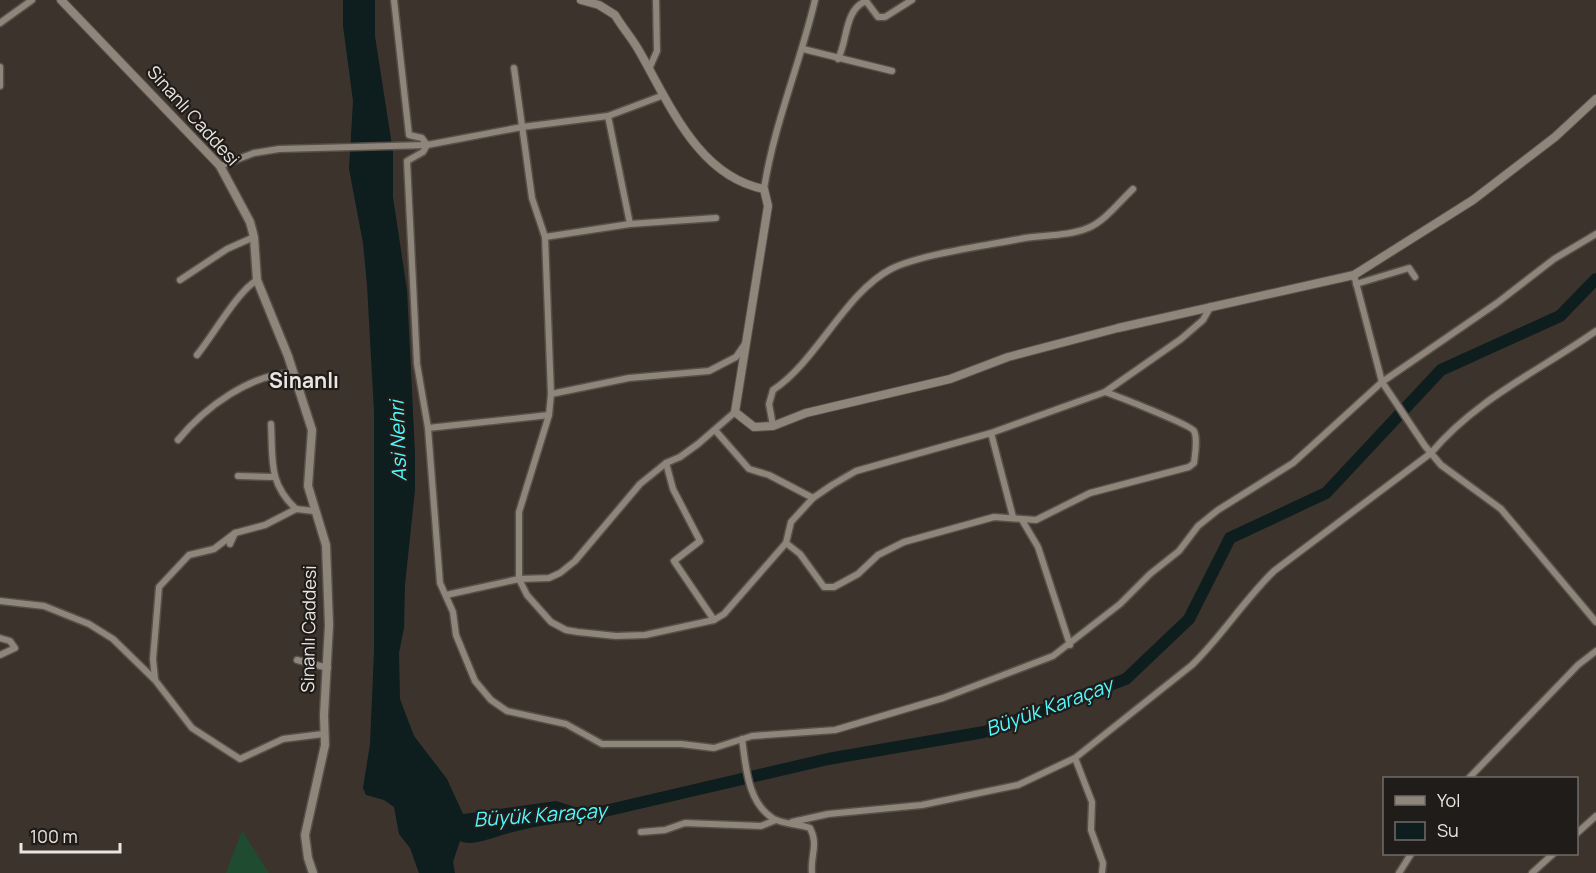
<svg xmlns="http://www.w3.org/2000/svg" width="1596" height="873" font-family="Manrope,sans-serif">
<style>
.green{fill:#1f4c31}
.water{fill:#0e1d1e}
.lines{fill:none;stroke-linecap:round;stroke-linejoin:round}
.river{stroke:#0e1d1e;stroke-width:12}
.minor-casing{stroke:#575049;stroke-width:9}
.tertiary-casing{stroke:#575049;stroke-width:10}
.secondary-casing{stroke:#575049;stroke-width:11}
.minor{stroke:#8e857b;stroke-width:6}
.tertiary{stroke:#8e857b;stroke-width:8}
.secondary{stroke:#8e857b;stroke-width:8}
.labels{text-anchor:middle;stroke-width:4.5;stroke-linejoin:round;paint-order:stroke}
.street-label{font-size:18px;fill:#eae5e0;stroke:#201c19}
.water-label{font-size:20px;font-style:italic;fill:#51faff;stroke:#201c19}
.quarter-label{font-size:21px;font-weight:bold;fill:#eae5e0;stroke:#201c19}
</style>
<rect width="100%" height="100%" fill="#3c342c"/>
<!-- green -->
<polygon class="green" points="242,831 269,873 226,873"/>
<!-- water -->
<path class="water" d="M343,0h32v36l18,116v45l14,93 8,163v37l-10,95 -1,43 -5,25 1,46 14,37 33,43 16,35 93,-13 19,6 28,1 4,9c-38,5 -75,8 -111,20 -10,3 -26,9 -36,4l-7,21 2,11h-36l-9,-25 -11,-14 -5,-27 -10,-7 -18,-5 -3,-7 7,-44 4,-93v-239l-7,-127 -4,-42 -14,-74 4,-68 -10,-75z"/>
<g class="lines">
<!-- river -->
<polyline class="river" points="592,814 828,759 984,732 1126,679 1189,619 1230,538 1326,493 1441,370 1560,316 1596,279"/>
<defs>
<g id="minor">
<polyline points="394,0 409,135 422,138 427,145 423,152 407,161 417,364 428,428 440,583 453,612 456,635 475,681 491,700 507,711 566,724 602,744 681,744 714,748 752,736 835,730 943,698 1053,656 1120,604 1150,574 1179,551 1198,526 1218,510 1293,463 1382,382 1497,303 1554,259 1596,234"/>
<polyline points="0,23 32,0"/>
<polyline points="803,49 892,71"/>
<path d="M838,59c10,-19 6,-49 28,-58l12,16h7l27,-17"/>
<polyline points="0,67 0,86"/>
<polyline points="514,68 532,198 545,237 551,394 549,415 519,512 519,579 527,595 551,622 566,630 578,632 616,636 645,635 714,620 724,614 786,543 791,522 813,498 832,485 856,471 991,433 1105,392 1181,339 1203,320 1211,306"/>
<polyline points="649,69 657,51 656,0"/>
<polyline points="608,116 630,224"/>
<polyline points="220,166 254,153 279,149 427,145 522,127 608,116 664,95"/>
<path d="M764,189c10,-65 36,-125 51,-189"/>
<polyline points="545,237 630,224 716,218"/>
<polyline points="1354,275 1382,382 1425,446 1441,465 1501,509 1596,622"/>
<polyline points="180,280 227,249 254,237"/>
<polyline points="1356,284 1409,268 1415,277"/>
<path d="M197,355c17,-21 40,-63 60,-75"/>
<polyline points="551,394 629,378 709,371 736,357 745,344"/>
<path d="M271,424c2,36 -3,59 25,85"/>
<path d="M773,426l-4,-22 4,-14c44,-29 72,-97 118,-121 30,-15 99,-24 134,-31 20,-3 44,-2 63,-10 17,-7 32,-27 45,-39"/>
<polyline points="428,428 549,415"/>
<polyline points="715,430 749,469 769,475 813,498"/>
<polyline points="991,433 1013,517"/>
<path d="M178,440c26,-32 73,-67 116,-67"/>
<polyline points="666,463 673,489 700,541 674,561 714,620"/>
<polyline points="238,476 273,477"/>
<polyline points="1022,520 1038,547 1070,645"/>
<path d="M786,543l14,11 24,33h10l24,-13 20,-19 26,-13 90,-25 42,3 54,-27 99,-26 5,-4c1,-9 4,-24 0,-32 -3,-6 -77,-35 -89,-39"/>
<polyline points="230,544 235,533 265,525 296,509 314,511"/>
<polyline points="446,595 519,579 549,578 560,573 575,561 640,484 666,463 680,457 698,444 735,412"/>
<polyline points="0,601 44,606 89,624 113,639 155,680 192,728 240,759 283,739 323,734"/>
<polyline points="0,638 10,641 15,648 0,655"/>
<polyline points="297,660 328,668"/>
<polyline points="155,679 153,659 159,587 189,555 214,549 235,533"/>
<path d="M742,739c4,27 5,64 32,80 9,5 25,5 36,9 9,17 0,28 2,45"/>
<polyline points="1075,758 1092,802 1091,830 1103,863 1102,873"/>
<polyline points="1469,778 1578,665 1596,651"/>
<path d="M792,822l36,-8 94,-9 96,-20 57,-27 117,-93c30,-29 52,-65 82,-94l157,-118c45,-54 108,-82 165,-122"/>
<polyline points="641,832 665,830 685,823 761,826 776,820"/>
<polyline points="1576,834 1596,816"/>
<polyline points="1399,873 1411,854"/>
<polyline points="1532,873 1553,854"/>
</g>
<g id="tertiary">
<polyline points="61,0 220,166"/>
<path d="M581,0l18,5 16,10c7,12 16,22 23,34 31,53 59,127 126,140l4,17 -33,206 19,15 19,-1 33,-13 144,-34 58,-22 110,-29 236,-53 119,-75 82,-63 41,-38"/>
</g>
<polyline id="secondary" points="220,166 250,222 254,237 257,280 288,356 312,430 308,486 326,545 329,625 324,715 325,745 305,835 308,858 313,873"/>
</defs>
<!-- minor casing -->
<use href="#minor" class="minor-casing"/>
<!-- tertiary casing -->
<use href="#tertiary" class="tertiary-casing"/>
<!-- secondary casing -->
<use href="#secondary" class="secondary-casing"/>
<!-- minor -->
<use href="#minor" class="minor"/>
<!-- tertiary -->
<use href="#tertiary" class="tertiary"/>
<!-- secondary -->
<use href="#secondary" class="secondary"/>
</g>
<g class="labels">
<!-- street labels -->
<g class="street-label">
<text transform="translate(193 116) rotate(48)" y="6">Sinanlı Caddesi</text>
<text transform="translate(309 629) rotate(-89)" y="6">Sinanlı Caddesi</text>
</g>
<!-- water labels -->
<g class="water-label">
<text transform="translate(398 441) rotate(-92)" y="7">Asi Nehri</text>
<text transform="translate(1049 707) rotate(-20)" y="7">Büyük Karaçay</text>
<text transform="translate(540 815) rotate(-4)" y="7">Büyük Karaçay</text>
</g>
<!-- quarter labels -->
<g class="quarter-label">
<text x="304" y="388">Sinanlı</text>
</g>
</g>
<!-- legend -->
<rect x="1383" y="777" width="195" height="78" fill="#201c19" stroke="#716c69" stroke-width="1.5"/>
<rect x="1395" y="796" width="30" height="9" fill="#8e857b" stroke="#716c69" stroke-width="1.5"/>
<text x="1437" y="807" font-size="18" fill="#eae5e0">Yol</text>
<rect x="1395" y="822" width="30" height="18" fill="#0e1d1e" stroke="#716c69" stroke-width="1.5"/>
<text x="1437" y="837" font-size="18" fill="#eae5e0">Su</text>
<!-- scale -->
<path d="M21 843v9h99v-9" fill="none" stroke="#eae5e0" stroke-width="3"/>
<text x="30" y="843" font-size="18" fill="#eae5e0" stroke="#201c19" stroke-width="4.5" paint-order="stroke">100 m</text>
</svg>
